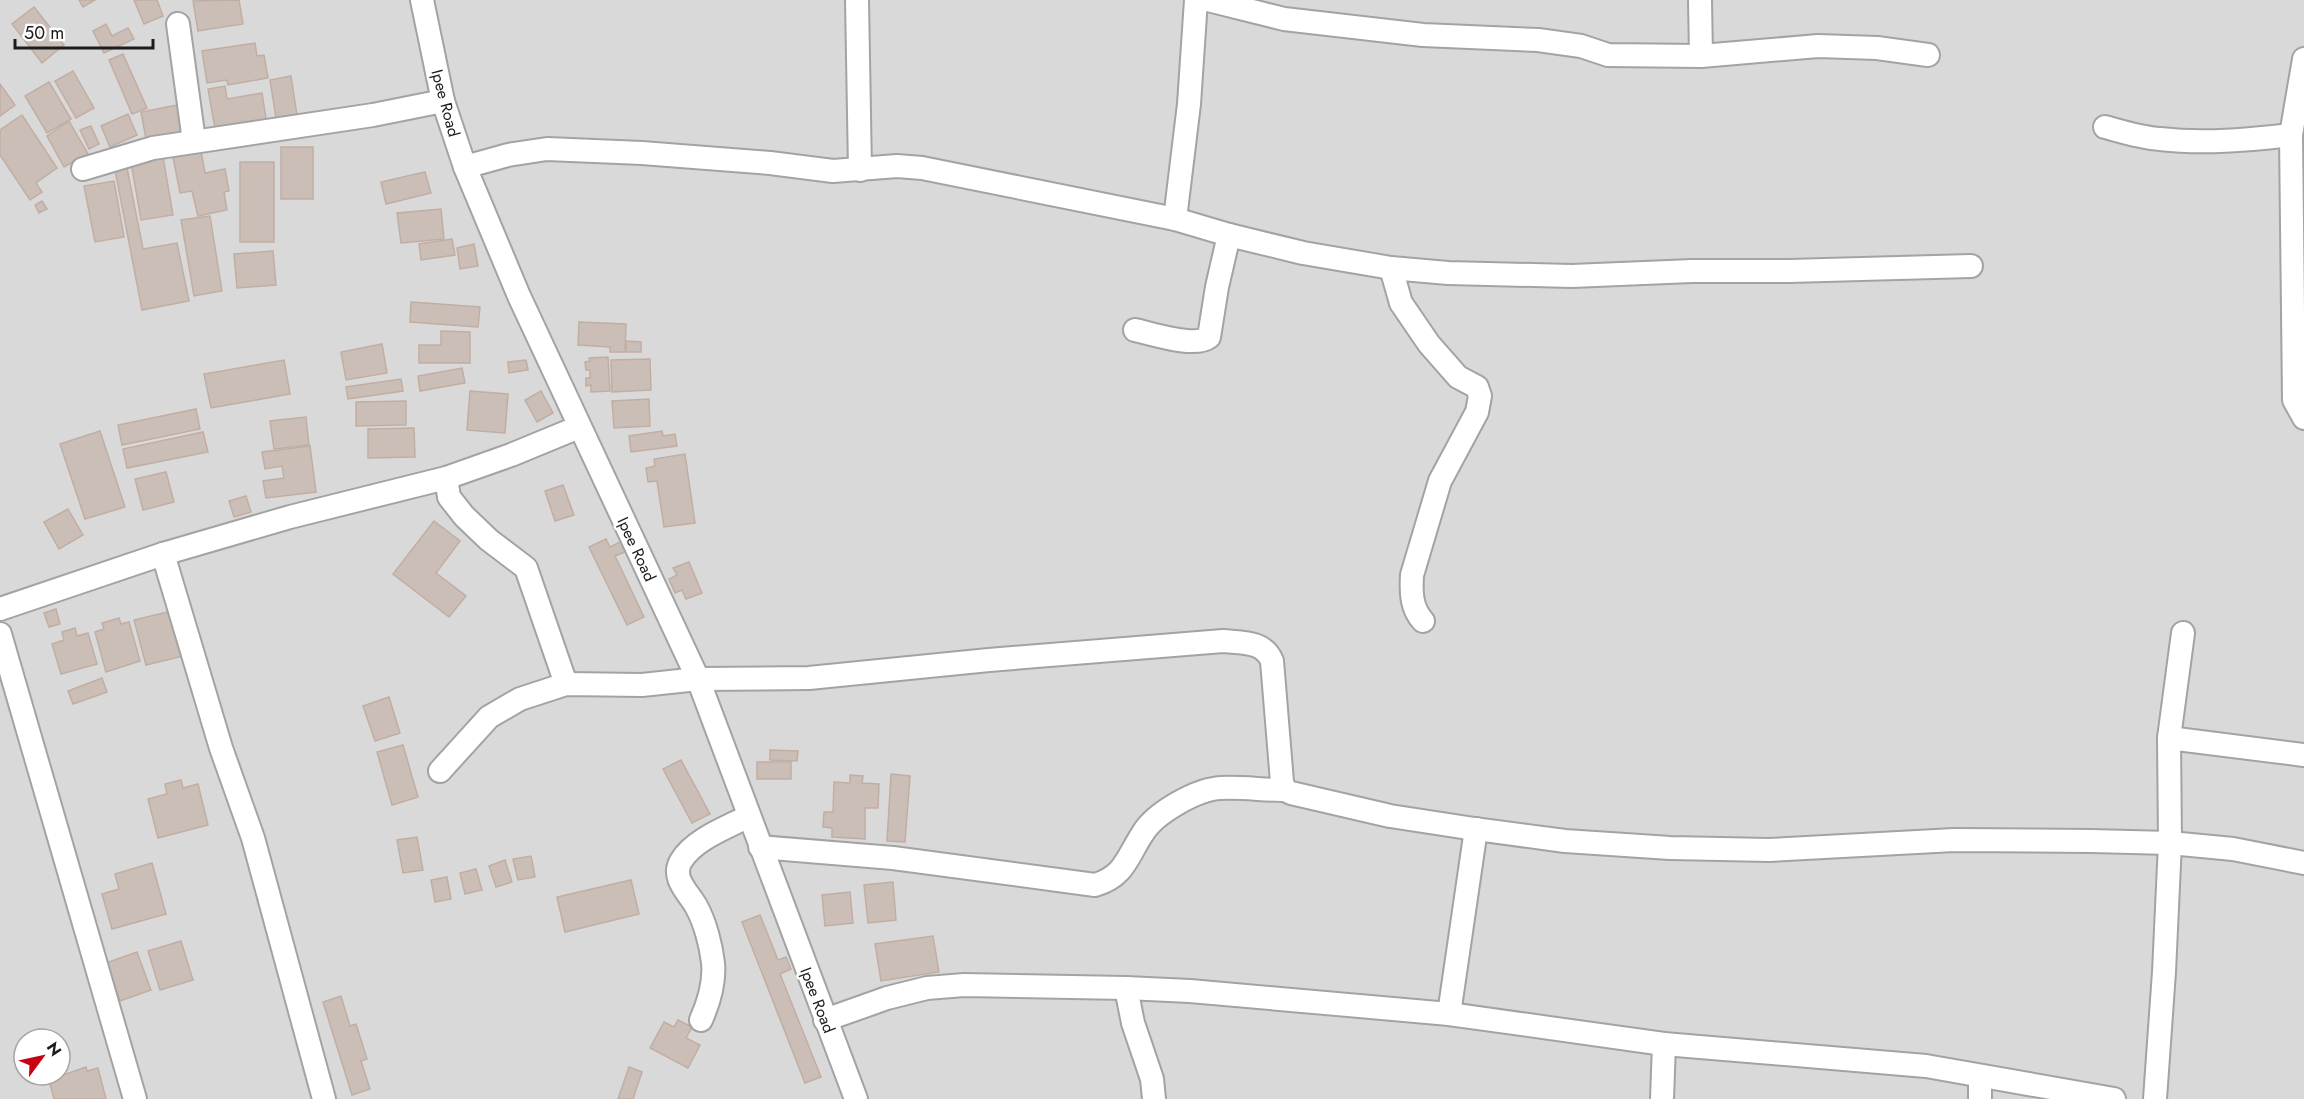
<svg xmlns="http://www.w3.org/2000/svg" width="2304" height="1099" font-family="Jost,sans-serif">
<style>
.residential{fill:#dad9d9;fill-rule:evenodd}
.building{fill:#cbbeb7;stroke:#c1aea3;stroke-width:1.5}
.lines{fill:none;stroke-linecap:round;stroke-linejoin:round}
.street-casing{stroke:#a3a3a3;stroke-width:26}
.street{stroke:#fff;stroke-width:22}
.labels{text-anchor:middle;stroke-width:5;stroke-linejoin:round;paint-order:stroke}
.street-label{font-size:16px;fill:#1c1c1c;stroke:#fff}
</style>
<rect width="100%" height="100%" fill="#efe9e1"/>
<!-- residential -->
<path class="residential" d="M0,0h2304v1099h-2304zM24,1039h36v36h-36z"/>
<!-- building -->
<g class="building">
<polygon points="79,0 95,0 83,7"/>
<polygon points="134,0 157,0 163,16 144,24"/>
<polygon points="239,0 243,24 198,31 193,1"/>
<polygon points="34,7 64,45 42,63 12,24"/>
<polygon points="106,24 112,36 128,28 134,39 104,53 93,31"/>
<polygon points="255,43 257,56 264,55 268,78 228,85 227,80 207,83 202,51"/>
<polygon points="123,54 147,108 132,114 109,60"/>
<polygon points="73,71 94,108 76,118 55,81"/>
<polygon points="291,76 297,115 276,118 270,80"/>
<polygon points="49,82 71,119 47,133 25,96"/>
<polygon points="0,84 15,105 0,116"/>
<polygon points="225,86 227,99 262,93 267,125 216,134 208,89"/>
<polygon points="183,104 188,131 146,139 141,112"/>
<polygon points="128,114 137,135 110,147 101,126"/>
<polygon points="22,115 57,168 36,183 42,192 30,200 0,155 0,130"/>
<polygon points="69,121 88,154 64,167 47,136"/>
<polygon points="91,126 99,144 89,149 80,130"/>
<polygon points="200,146 205,173 225,169 229,191 224,192 227,210 198,216 192,191 180,193 172,152"/>
<rect x="281" y="147" width="32" height="52"/>
<polygon points="163,157 173,215 141,220 131,162"/>
<rect x="240" y="162" width="34" height="80"/>
<polygon points="127,168 143,249 177,243 189,301 142,310 115,170"/>
<polygon points="425,172 431,193 386,204 381,182"/>
<polygon points="114,181 124,237 95,242 84,186"/>
<polygon points="42,201 47,209 39,213 35,205"/>
<polygon points="441,209 444,239 401,243 397,213"/>
<polygon points="210,216 222,291 194,296 181,220"/>
<polygon points="452,239 455,255 421,260 419,244"/>
<polygon points="474,244 478,266 460,269 457,248"/>
<polygon points="273,251 276,285 237,288 234,254"/>
<polygon points="411,302 480,307 478,327 410,322"/>
<polygon points="579,322 626,324 625,352 610,352 610,347 578,345"/>
<polygon points="441,331 470,332 470,363 419,363 419,345 441,345"/>
<polygon points="626,341 641,342 641,352 626,352"/>
<polygon points="382,344 387,373 346,380 341,352"/>
<polygon points="608,357 610,391 591,392 591,385 586,386 586,378 590,378 590,370 586,370 585,362 590,361 589,358"/>
<polygon points="650,359 651,390 612,392 611,360"/>
<polygon points="284,360 290,394 211,408 204,374"/>
<polygon points="526,360 528,370 509,373 508,362"/>
<polygon points="462,368 465,383 420,391 418,376"/>
<polygon points="401,379 403,391 348,399 346,387"/>
<polygon points="470,391 508,394 505,433 467,430"/>
<polygon points="541,391 553,413 537,422 525,400"/>
<polygon points="649,399 650,426 614,428 612,401"/>
<polygon points="406,401 406,425 356,426 356,402"/>
<polygon points="196,409 200,429 122,445 118,425"/>
<polygon points="306,417 309,445 274,449 270,421"/>
<polygon points="414,428 415,457 368,458 368,429"/>
<polygon points="100,431 125,507 85,519 60,444"/>
<polygon points="662,431 663,436 675,434 677,446 631,452 629,436"/>
<polygon points="203,432 208,452 127,468 123,449"/>
<polygon points="310,446 316,492 266,498 263,481 284,478 282,466 265,469 262,452"/>
<polygon points="685,454 695,523 664,527 657,481 648,482 646,468 655,466 654,459"/>
<polygon points="166,472 174,502 143,510 135,479"/>
<polygon points="563,485 574,515 555,521 545,491"/>
<polygon points="246,496 251,512 234,517 229,501"/>
<polygon points="68,509 83,535 59,549 44,522"/>
<polygon points="434,521 460,541 436,573 466,596 449,617 393,574"/>
<polygon points="606,539 610,547 622,541 627,551 615,556 644,617 627,625 589,547"/>
<polygon points="689,562 702,593 686,599 682,590 675,593 669,579 677,575 673,568"/>
<polygon points="56,609 60,624 49,627 44,613"/>
<polygon points="172,611 183,656 146,665 134,620"/>
<polygon points="119,618 121,624 129,622 140,661 106,672 95,632 104,629 102,623"/>
<polygon points="75,628 77,636 88,633 97,664 61,674 52,644 64,640 62,632"/>
<polygon points="102,678 107,692 73,704 68,691"/>
<polygon points="389,697 400,733 375,741 363,706"/>
<polygon points="403,745 418,797 392,805 377,752"/>
<polygon points="770,750 798,751 797,761 770,760"/>
<polygon points="681,760 710,814 692,823 663,769"/>
<rect x="757" y="762" width="34" height="17"/>
<polygon points="891,774 910,776 905,842 887,841"/>
<polygon points="850,775 863,776 862,783 879,784 878,808 865,808 865,839 832,837 832,828 823,827 824,812 833,812 834,782 850,783"/>
<polygon points="181,780 183,788 198,784 208,825 158,838 148,799 167,794 165,784"/>
<polygon points="417,837 423,870 403,873 397,840"/>
<polygon points="531,856 535,877 518,880 513,859"/>
<polygon points="505,860 512,882 496,887 489,866"/>
<polygon points="152,863 166,914 112,929 102,894 119,889 115,874"/>
<polygon points="476,869 482,890 465,894 460,873"/>
<polygon points="447,877 451,899 435,902 431,880"/>
<polygon points="631,880 639,914 565,932 557,897"/>
<polygon points="893,882 896,920 868,923 864,885"/>
<polygon points="850,892 853,923 825,926 822,895"/>
<polygon points="760,915 778,960 786,957 791,969 780,974 821,1077 805,1083 742,922"/>
<polygon points="933,936 939,972 881,981 875,944"/>
<polygon points="181,941 193,980 160,990 148,951"/>
<polygon points="137,952 151,990 120,1001 106,963"/>
<polygon points="341,996 350,1026 356,1024 367,1059 361,1061 370,1089 352,1095 323,1002"/>
<polygon points="678,1020 692,1027 686,1038 700,1045 688,1068 650,1048 664,1022 674,1027"/>
<polygon points="86,1067 87,1071 98,1068 106,1099 54,1099 49,1080"/>
<polygon points="629,1067 642,1072 633,1099 618,1099"/>
</g>
<g class="lines">
<defs>
<g id="street">
<polyline points="422,0 443,101 465,167 519,296 698,679 856,1099"/>
<polyline points="857,0 860,170"/>
<polyline points="1208,0 1284,19 1423,35 1538,40 1581,46 1608,55 1701,56 1818,46 1877,48 1928,55"/>
<polyline points="1700,0 1701,56"/>
<polyline points="178,24 194,141"/>
<polyline points="2304,59 2291,135 2294,400 2304,418"/>
<path d="M2105,127c18,5 37,11 55,12 44,5 87,1 131,-4"/>
<polyline points="465,167 508,155 547,149 642,153 770,163 833,171 897,166 922,168 1175,219 1229,235 1303,253 1391,268 1448,273 1572,276 1692,271 1789,271 1971,266"/>
<polyline points="83,169 153,148 373,115 443,101"/>
<polyline points="1175,219 1189,104 1196,0"/>
<path d="M1391,268l10,35 28,41 29,33 19,10 3,9 -3,16 -37,69 -28,94c-1,17 -1,33 11,46"/>
<path d="M1135,330c18,4 60,18 74,7l8,-50 12,-52"/>
<polyline points="446,478 449,497 464,516 489,540 526,568 566,684"/>
<polyline points="163,554 221,748 253,838 324,1099"/>
<polyline points="0,609 163,554 290,517 446,478 511,455 579,427"/>
<polyline points="0,634 135,1099"/>
<polyline points="2169,738 2304,755"/>
<path d="M440,771l49,-54 31,-18 46,-15 76,1 56,-6 111,-1 180,-18 234,-19c20,2 41,0 49,20l10,121 3,8 6,3 99,23 78,12 97,13 105,7 99,2 185,-10 137,1 79,2 63,6 71,14"/>
<path d="M760,847l133,11 202,27c30,-9 32,-28 48,-52 12,-20 54,-44 78,-45 21,-1 43,2 64,2"/>
<polyline points="1126,988 1133,1023 1152,1079 1154,1099"/>
<polyline points="1449,1014 1476,829"/>
<path d="M701,1020c8,-18 14,-37 12,-57 -2,-18 -8,-41 -17,-57 -8,-14 -25,-28 -15,-45 13,-22 47,-34 68,-45"/>
<polyline points="825,1020 887,998 927,988 964,985 1126,988 1190,991 1449,1014 1664,1044 1926,1066 2114,1099"/>
<polyline points="1662,1099 1664,1044"/>
<polyline points="1980,1099 1980,1076"/>
<polyline points="2155,1099 2164,972 2170,843 2169,738 2183,633"/>
</g>
</defs>
<!-- street casing -->
<use href="#street" class="street-casing"/>
<!-- street -->
<use href="#street" class="street"/>
</g>
<g class="labels">
<!-- street labels -->
<g class="street-label">
<text transform="translate(446 103) rotate(75)" y="6">Ipee Road</text>
<text transform="translate(637 549) rotate(65)" y="6">Ipee Road</text>
<text transform="translate(818 1000) rotate(69)" y="6">Ipee Road</text>
</g>
</g>
<!-- north arrow -->
<g transform="translate(42 1057) rotate(57)"><circle r="28" fill="#ffffff" stroke="#a4a4a4" stroke-width="1.5"/>
<path d="M0-4.5L10 22L0 15L-10 22Z" fill="#c90010"/>
<text y="-9" font-size="16" font-weight="bold" text-anchor="middle" fill="#1c1c1c">N</text>
</g>
<!-- scale -->
<path d="M15 39v9h138v-9" fill="none" stroke="#1c1c1c" stroke-width="3"/>
<text x="24" y="39" font-size="18" fill="#1c1c1c" stroke="#ffffff" stroke-width="4.5" paint-order="stroke">50 m</text>
</svg>
